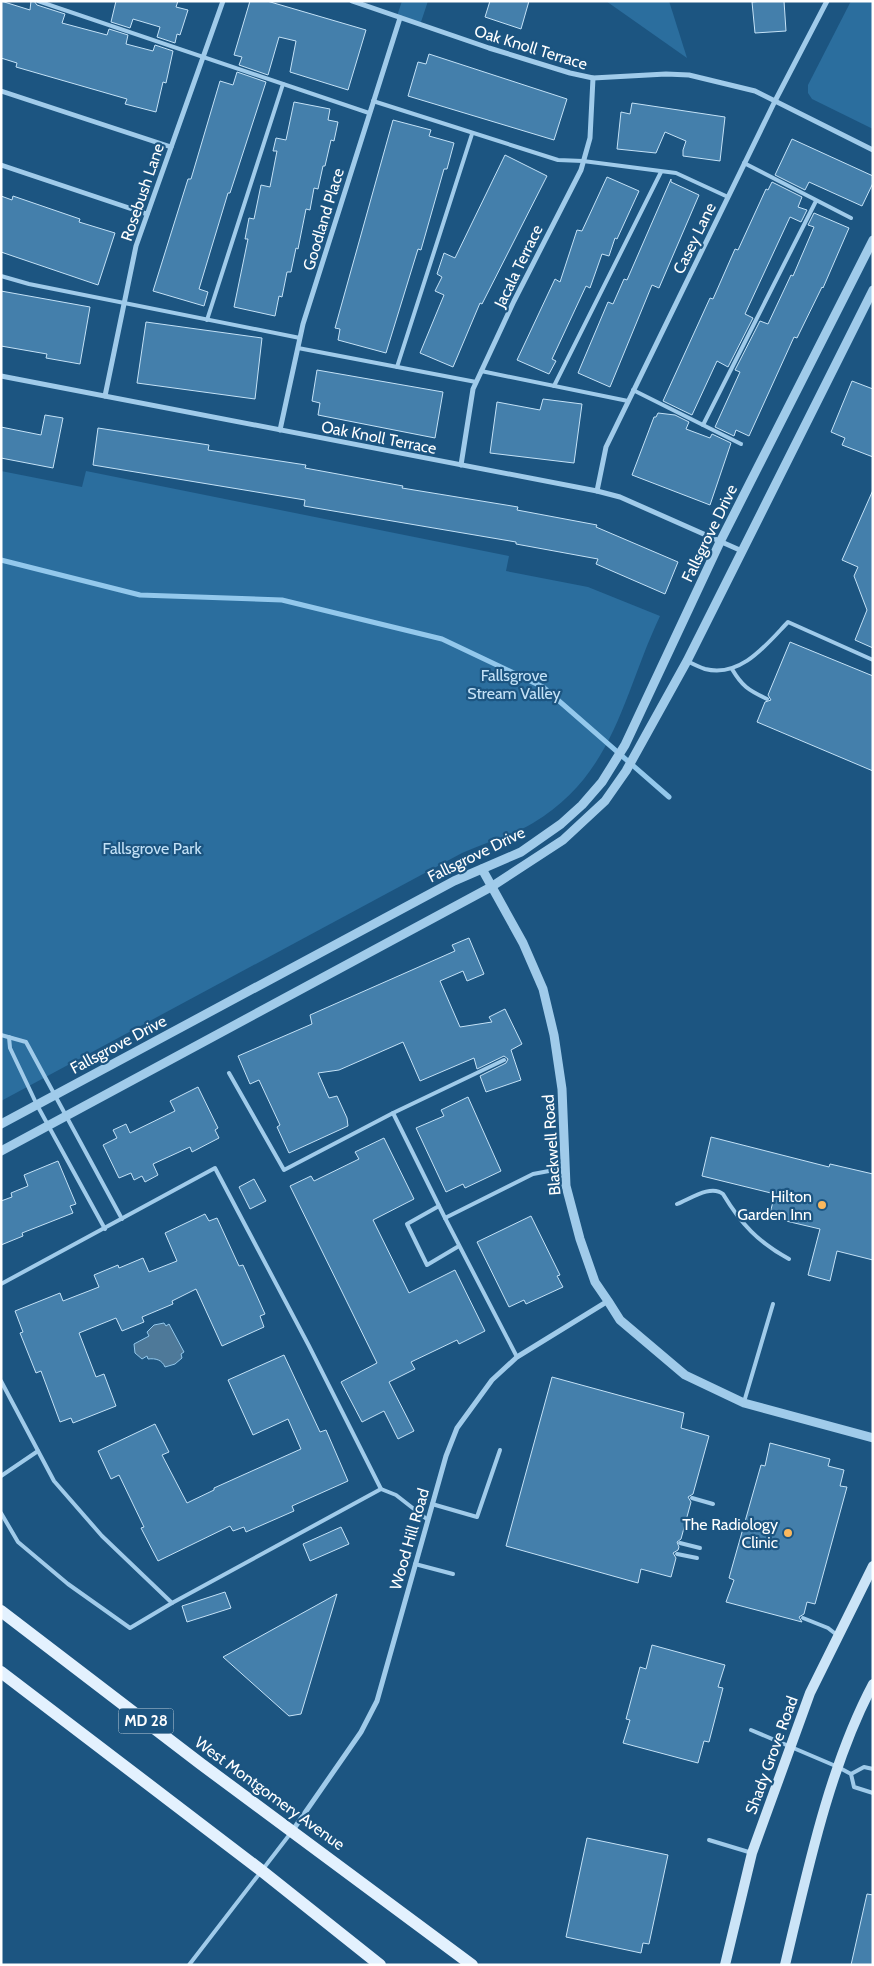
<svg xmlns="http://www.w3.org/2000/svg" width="874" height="1966" font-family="Cabin,sans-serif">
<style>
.green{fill:#2b6e9e}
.water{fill:#4e7999;stroke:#93c8ec}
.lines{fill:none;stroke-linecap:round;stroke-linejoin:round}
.stream{stroke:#93c8ec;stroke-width:5}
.building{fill:#447fab;stroke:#c4e2f7}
.service{stroke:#a0cbea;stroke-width:4}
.minor{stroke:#a0cbea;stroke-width:5}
.tertiary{stroke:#a0cbea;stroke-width:9}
.secondary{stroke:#cbe4f7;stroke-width:10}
.primary{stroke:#e3f1fe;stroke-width:12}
.poi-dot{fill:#fbb85d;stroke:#1c5581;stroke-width:2}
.labels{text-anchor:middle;stroke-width:4.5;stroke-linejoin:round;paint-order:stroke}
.shield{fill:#1c5581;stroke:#bbccd9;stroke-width:1}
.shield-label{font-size:15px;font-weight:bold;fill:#fff}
.street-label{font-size:16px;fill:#fff;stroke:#1c5581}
.park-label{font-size:16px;fill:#c4e2f7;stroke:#1c5581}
.poi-label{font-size:16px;fill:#fff;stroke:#1c5581;text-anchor:end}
</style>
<rect width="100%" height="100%" fill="#1c5581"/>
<!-- green -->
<g class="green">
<polygon points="402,1 428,1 420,25 397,16"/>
<polygon points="606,1 669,1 687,58"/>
<polygon points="851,1 873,1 873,129 812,99 808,93 808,85"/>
<path d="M1,471l81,16 4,-16 423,85 -3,15 82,16 72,29c-37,78 -45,158 -127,207 -22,13 -47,19 -71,30l-461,248z"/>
</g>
<!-- water -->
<path class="water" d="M164,1323l2,3 3,-2 15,28 -3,2 1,4 -7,6 -10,3c-3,-7 -9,-9 -17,-8l-1,-3 -5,3 -7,-6 -1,-9 15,-8 -2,-4 7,-7z"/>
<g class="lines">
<!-- stream -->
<polyline class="stream" points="1,560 140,595 282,600 442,639 543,687 669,797"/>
</g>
<!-- building -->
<g class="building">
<polygon points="1,1 30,10 31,1 34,1 37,5 65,14 62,23 107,35 109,29 128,35 126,44 153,51 155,45 173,51 166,83 163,82 156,112 125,104 127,99 16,67 17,63 1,58"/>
<polygon points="116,1 178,1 176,7 188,10 180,35 177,34 175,43 157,37 160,27 133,19 130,28 111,22"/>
<polygon points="250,1 267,1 366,30 348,90 290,72 296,41 279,37 268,75 239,65 242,57 234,55"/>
<polygon points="490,1 529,1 521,29 485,17"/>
<polygon points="763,1 784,1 786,31 755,33 752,2"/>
<polygon points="429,54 567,99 554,140 408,96 418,62 426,64"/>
<polygon points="237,72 266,82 230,193 228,193 199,289 208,292 204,306 153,291 188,179 191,179 220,81 233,85"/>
<polygon points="294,102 330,109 328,120 338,122 334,141 331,140 325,166 323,166 318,189 314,188 310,210 306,209 298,249 296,248 291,272 287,272 282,297 279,296 275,316 234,307 248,239 245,239 249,218 254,219 261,185 270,187 277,151 273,151 276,138 286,140"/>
<polygon points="632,103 725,117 720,161 683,156 683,150 686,141 665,132 656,153 617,149 621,112 630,114"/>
<polygon points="393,120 431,130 429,136 454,143 447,169 444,169 421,250 418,249 386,353 338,340 340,329 335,328"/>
<polygon points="792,139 873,176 873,183 862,206 809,182 805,190 775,175"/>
<polygon points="505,155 547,176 482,304 480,303 453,367 420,353 444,295 435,291 442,277 437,274 444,253 455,258"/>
<polygon points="607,177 639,191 617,239 615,238 609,256 602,254 590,288 586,286 552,359 556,361 549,374 517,360 555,279 560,282 577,230 582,231"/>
<polygon points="671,179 671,182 699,195 659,288 652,285 610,387 578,373 608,302 613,304 624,279 627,280"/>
<polygon points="772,182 802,197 798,207 807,210 801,222 790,217 745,314 753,318 728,367 717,361 692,415 663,401 710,298 713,299 735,249 738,250 766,189 768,190"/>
<polygon points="1,196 12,200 13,196 80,219 79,222 115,233 98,285 1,252"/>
<polygon points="814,213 849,228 823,288 822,287 797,338 794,337 749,436 736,430 734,436 715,427 740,372 735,370 760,321 768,324 791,275 793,276 814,227 808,225"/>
<polygon points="1,291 90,307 80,364 46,358 47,354 1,346"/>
<polygon points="146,322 262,338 255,399 137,383"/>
<polygon points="317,370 443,392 435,438 318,415 320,403 312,401"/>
<polygon points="852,381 873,389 873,457 842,445 845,438 831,432"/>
<polygon points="543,399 582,404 574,463 490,453 497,402 540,410"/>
<polygon points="658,413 675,415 689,422 686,429 710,438 712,434 731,443 710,505 632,475 654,417 656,417"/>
<polygon points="45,415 63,418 53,468 1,458 1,427 41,435"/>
<polygon points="98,428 209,445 208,450 306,465 305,468 403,486 402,488 518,507 517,510 597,525 596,527 678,562 665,594 596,564 598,559 516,544 516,542 304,506 305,500 93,465"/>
<polygon points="873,490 873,648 855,640 867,610 854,576 858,567 842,560"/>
<polygon points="790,642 873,676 873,771 757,722 765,702 771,700 768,695"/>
<polygon points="469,938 484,974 467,981 463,971 440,981 460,1027 492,1022 489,1017 505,1009 522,1044 511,1050 521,1080 486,1092 480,1076 506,1063 508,1059 504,1056 477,1069 474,1058 420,1081 403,1042 339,1070 318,1073 329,1098 337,1096 347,1118 348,1126 289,1153 277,1127 280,1125 259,1080 250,1084 238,1056 312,1024 310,1015 455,951 452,945"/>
<polygon points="198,1087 218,1128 215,1130 219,1138 192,1152 190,1147 153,1164 158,1175 145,1182 142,1176 134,1180 131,1173 119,1178 103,1145 117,1138 113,1130 126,1124 130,1133 175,1111 170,1101"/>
<polygon points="468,1097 501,1171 465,1188 463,1184 446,1192 416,1128 444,1116 441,1110"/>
<polygon points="711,1137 829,1167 830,1164 873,1174 873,1260 837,1251 830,1281 808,1275 820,1229 769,1217 775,1194 702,1176"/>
<polygon points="384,1138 414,1199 373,1220 409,1293 455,1270 485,1331 459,1344 457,1340 411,1362 415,1369 389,1382 414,1431 398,1439 384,1411 362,1422 341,1382 377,1363 290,1186 311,1176 314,1181 359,1159 355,1152"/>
<polygon points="58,1161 76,1204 70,1206 73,1213 22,1233 23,1236 1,1245 1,1201 12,1197 11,1193 28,1186 24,1175"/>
<polygon points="254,1179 266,1201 250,1209 239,1187"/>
<polygon points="205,1214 209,1221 217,1218 239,1266 243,1265 265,1314 260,1316 264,1327 222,1346 196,1289 172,1301 173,1304 142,1317 144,1322 122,1331 116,1318 79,1333 96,1377 104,1374 116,1406 73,1423 71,1418 60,1422 41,1371 36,1373 20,1333 23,1332 15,1311 60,1293 63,1301 99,1287 94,1275 118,1265 119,1268 143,1258 149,1272 177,1261 165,1233"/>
<polygon points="531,1216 560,1275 557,1276 563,1287 526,1304 524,1300 509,1307 477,1242"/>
<polygon points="284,1355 320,1432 326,1430 348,1481 292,1506 294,1511 246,1532 244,1527 233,1531 230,1526 158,1561 141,1528 144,1527 119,1475 111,1479 98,1451 155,1424 169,1452 162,1455 187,1503 214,1490 214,1488 301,1449 288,1419 253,1435 228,1380"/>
<polygon points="552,1377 684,1413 681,1428 709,1436 693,1494 688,1497 691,1502 681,1539 677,1542 679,1547 678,1550 673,1553 676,1558 671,1577 641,1569 638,1583 506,1546"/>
<polygon points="770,1443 830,1459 828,1466 844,1470 840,1486 847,1487 815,1604 807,1602 804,1614 799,1617 802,1622 726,1602 734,1580 729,1578 761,1465 765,1466"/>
<polygon points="341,1527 349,1544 310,1561 303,1544"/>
<polygon points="225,1592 231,1608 187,1622 182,1606"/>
<polygon points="337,1594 301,1714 289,1716 223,1657"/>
<polygon points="652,1645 725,1665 718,1687 723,1688 709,1742 704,1741 698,1763 623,1743 630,1720 626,1719 640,1667 646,1669"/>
<polygon points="587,1838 668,1855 649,1944 643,1943 641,1953 566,1937"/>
<polygon points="867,1894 873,1895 873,1965 851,1965"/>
</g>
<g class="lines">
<!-- service -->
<g class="service">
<polyline points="38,1 369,113"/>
<polyline points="373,101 558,160 583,161 676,173 728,197"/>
<polyline points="744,163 851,218"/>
<polyline points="1,276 29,284 300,338"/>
<polyline points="207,320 283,84"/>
<polyline points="298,348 476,382"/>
<polyline points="397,367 472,134"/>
<polyline points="481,371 628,401"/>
<polyline points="554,386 661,172"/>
<polyline points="633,390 741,444"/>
<polyline points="703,425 816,201"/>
<path d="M687,661c6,3 12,6 18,8 36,9 61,-24 83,-47l85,38"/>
<path d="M732,669c10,17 16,21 35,30"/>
<polyline points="1,1035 26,1042 122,1219"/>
<polyline points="9,1037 10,1048 37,1105 105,1229"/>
<polyline points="229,1073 284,1170 393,1113 504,1060"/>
<polyline points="393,1113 445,1218 533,1174 565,1168"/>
<path d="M677,1204c13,-5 34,-20 46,-10 18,30 35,48 66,65"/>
<polyline points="439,1206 407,1224 427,1265 459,1246"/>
<polyline points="445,1218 517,1357"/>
<polyline points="1,1284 215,1168 309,1346 381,1489 396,1495 428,1520"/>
<polyline points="1,1381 54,1481 102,1536 172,1603 381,1489"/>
<polyline points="744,1402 773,1304"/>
<polyline points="1,1476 38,1451"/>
<polyline points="692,1498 713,1504"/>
<polyline points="432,1504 477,1517 500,1450"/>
<polyline points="1,1513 18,1542 68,1584 130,1628 172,1603"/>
<polyline points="680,1543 700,1548"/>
<polyline points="677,1554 697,1558"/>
<polyline points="415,1564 453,1574"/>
<polyline points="803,1618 828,1628 837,1635"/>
<polyline points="751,1730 838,1767 851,1774 854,1787 873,1793"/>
<polyline points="851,1774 864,1767 873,1769"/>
<polyline points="709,1840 752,1853"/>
<polyline points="189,1965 290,1834"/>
</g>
<!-- minor -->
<g class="minor">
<polyline points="352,1 489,48 570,73 593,78 666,74 689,75 755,91 873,150"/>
<polyline points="1,91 171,147"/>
<polyline points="1,165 147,214"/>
<polyline points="1,376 597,491 620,497 742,551"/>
<polyline points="105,396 136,246 223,1"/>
<polyline points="280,430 303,324 400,18"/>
<polyline points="461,465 473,389 514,301 581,170 590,138 593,78"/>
<polyline points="597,491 606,447 775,101 827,1"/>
<polyline points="293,1830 361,1732 377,1701 446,1456 457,1428 492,1380 517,1357 608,1301"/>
</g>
<!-- tertiary -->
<g class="tertiary">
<polyline points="482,869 523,943 543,989 554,1035 562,1089 566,1186 580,1239 595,1282 608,1301 620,1320 685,1375 744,1403 873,1438"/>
<polyline points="1,1124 454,881 521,852 561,824 582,805 602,782 625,745 720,542 873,240"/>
<polyline points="1,1151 491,887 563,840 605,801 626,771 687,661 873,290"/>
</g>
<!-- secondary -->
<g class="secondary">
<polyline points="725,1965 752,1853 810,1693 873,1566"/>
<path d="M785,1965c22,-92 44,-198 88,-281"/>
</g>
<!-- primary -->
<g class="primary">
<polyline points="1,1611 201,1764 472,1965"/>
<polyline points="1,1672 262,1871 380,1965"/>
</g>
</g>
<!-- markers -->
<g class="poi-dot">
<circle cx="822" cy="1205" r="5"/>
<circle cx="788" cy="1533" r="5"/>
</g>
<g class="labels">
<!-- shield labels -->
<rect class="shield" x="118.5" y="1708.5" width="55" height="25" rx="4"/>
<g class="shield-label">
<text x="146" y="1726">MD 28</text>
</g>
<!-- street labels -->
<g class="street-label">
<text transform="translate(531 47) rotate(17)" y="6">Oak Knoll Terrace</text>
<text transform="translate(142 192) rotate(-71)" y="6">Rosebush Lane</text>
<text transform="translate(323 219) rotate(-73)" y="6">Goodland Place</text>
<text transform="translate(694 238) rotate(-64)" y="6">Casey Lane</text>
<text transform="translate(518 266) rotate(-64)" y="6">Jacala Terrace</text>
<text transform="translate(379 437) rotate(11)" y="6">Oak Knoll Terrace</text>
<text transform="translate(709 533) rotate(-64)" y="6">Fallsgrove Drive</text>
<text transform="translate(476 854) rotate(-26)" y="6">Fallsgrove Drive</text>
<text transform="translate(118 1044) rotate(-28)" y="6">Fallsgrove Drive</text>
<text transform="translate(551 1145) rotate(-94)" y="6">Blackwell Road</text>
<text transform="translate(409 1539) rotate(-74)" y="6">Wood Hill Road</text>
<text transform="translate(771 1755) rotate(-70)" y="6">Shady Grove Road</text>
<text transform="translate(270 1793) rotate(36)" y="6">West Montgomery Avenue</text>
</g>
<!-- park labels -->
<g class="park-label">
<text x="514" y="681">Fallsgrove<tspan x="514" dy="18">Stream Valley</tspan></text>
<text x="152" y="854">Fallsgrove Park</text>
</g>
<!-- poi labels -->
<g class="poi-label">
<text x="812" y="1202">Hilton<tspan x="812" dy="18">Garden Inn</tspan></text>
<text x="778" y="1530">The Radiology<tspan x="778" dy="18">Clinic</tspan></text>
</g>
</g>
<!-- border -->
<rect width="874" height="1966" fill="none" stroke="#ffffff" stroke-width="5"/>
</svg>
